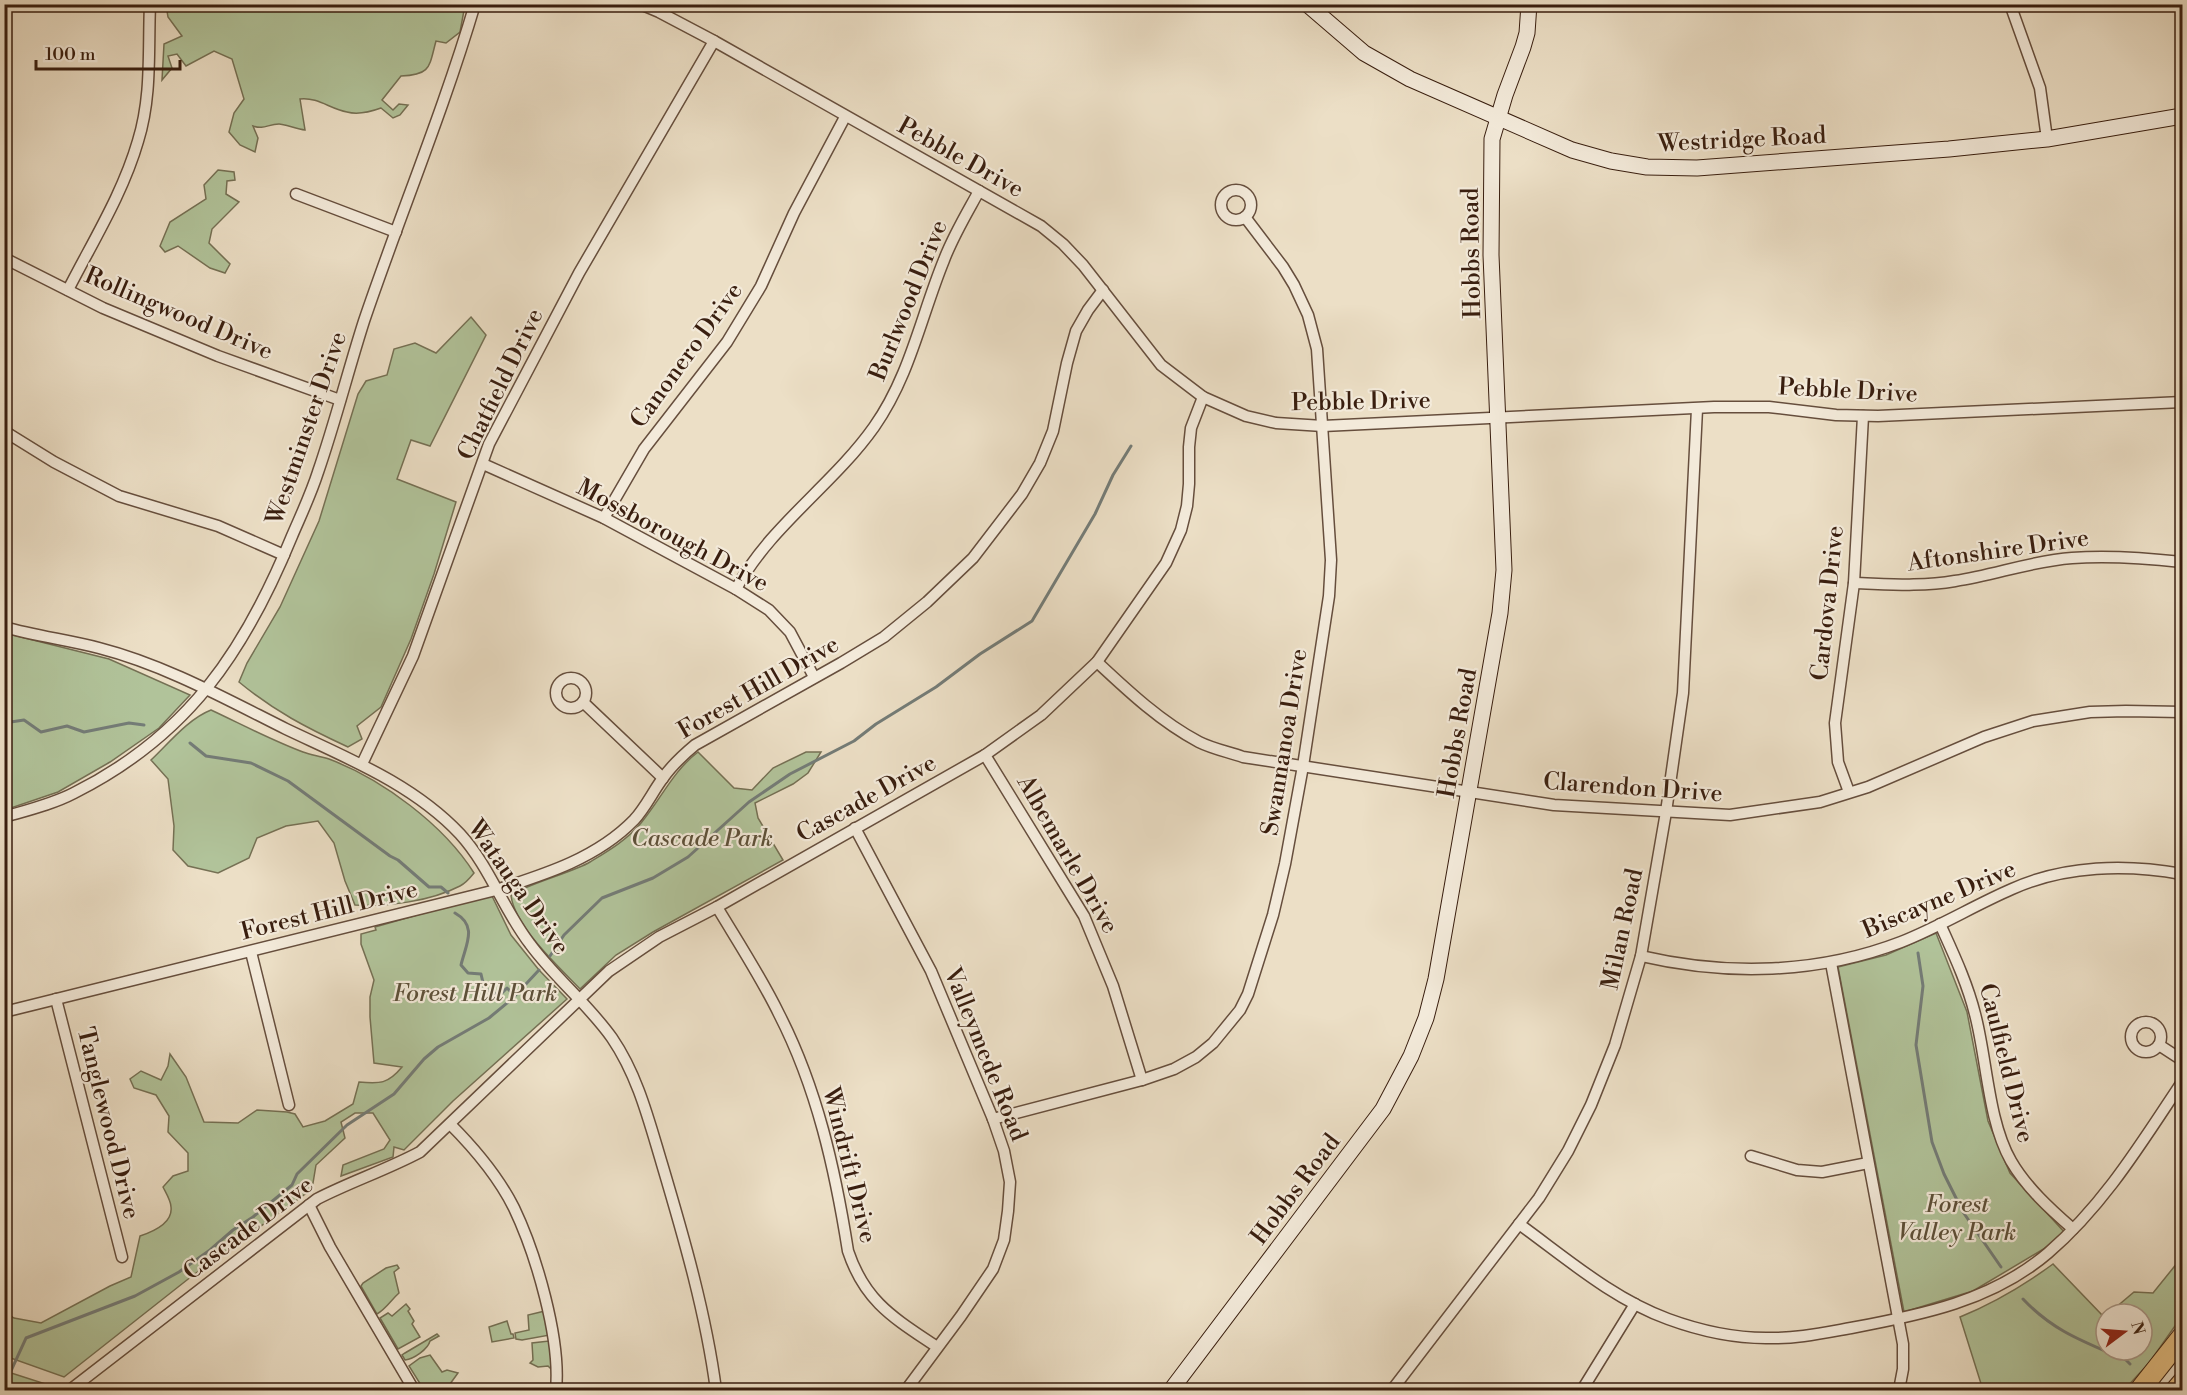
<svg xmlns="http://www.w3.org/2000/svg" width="2187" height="1395" font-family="'Libre Bodoni',serif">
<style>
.green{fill:#b1c39a;stroke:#757054;stroke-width:1.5}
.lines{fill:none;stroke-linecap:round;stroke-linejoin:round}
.stream{stroke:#747c77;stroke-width:3}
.street-casing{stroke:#664e3d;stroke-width:13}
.secondary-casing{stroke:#391e0f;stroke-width:17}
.highway-casing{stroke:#391e0f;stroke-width:22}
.street{stroke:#f3eada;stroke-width:10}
.secondary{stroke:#f3eada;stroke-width:15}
.highway{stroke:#e6c083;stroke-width:20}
.labels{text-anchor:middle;stroke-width:4.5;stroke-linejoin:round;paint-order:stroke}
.street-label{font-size:24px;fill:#391e0f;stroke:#f3eada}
.park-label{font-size:24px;font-style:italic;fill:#5d5039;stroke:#f3eada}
</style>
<rect width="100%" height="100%" fill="#ecdfc6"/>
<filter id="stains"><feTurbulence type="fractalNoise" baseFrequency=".00333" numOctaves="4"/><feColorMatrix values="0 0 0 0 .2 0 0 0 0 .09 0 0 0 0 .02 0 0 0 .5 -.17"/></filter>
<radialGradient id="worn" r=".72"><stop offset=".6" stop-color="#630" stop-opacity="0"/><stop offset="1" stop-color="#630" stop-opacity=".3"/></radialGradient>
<!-- green -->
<g class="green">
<path d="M166,5v-1l299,1 -5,27 -14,11 -10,-2c-7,26 -5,34 -35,35l-19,24 11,10 6,-6 9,1 -8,10 -7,3 -12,-10c-11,4 -23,7 -34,4 -17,-3 -29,-15 -47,-13l5,31c-8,-1 -21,-6 -26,-6 -11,0 -15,6 -26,2l5,12 -3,14 -15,-7 -11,-13 5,-19 10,-14 -12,-40 -18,-8 -28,15 -9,-12 -9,2 4,12 -10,12 2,-36 18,-8 -14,-19z"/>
<polygon points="218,170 234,172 235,180 227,181 226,194 239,202 212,229 209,243 230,264 225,273 210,268 178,246 165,252 160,246 170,222 206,199 204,185"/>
<path d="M471,317l15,18 -56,111 -19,-6 -14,39 59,23 -22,72 -23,65 -30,68 -24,19 5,13 -14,8c-41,-19 -74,-36 -109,-65l8,-19 33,-56 39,-86 39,-127 8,-13 21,-6 7,-26 21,-6 21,10z"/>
<polygon points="5,633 109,659 190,695 159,728 110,762 58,792 5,810"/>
<path d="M211,710c30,14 60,30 92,42 8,3 17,4 26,7 53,20 115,66 145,114 -4,5 -8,10 -14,13 -29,15 -72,21 -105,19l-10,-24 -11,-38 -16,-22 -32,5 -29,12 -8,20 -31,15 -30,-7 -15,-16 1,-24 -6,-47 -17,-19c18,-17 37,-41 60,-50z"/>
<path d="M698,752l36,36 18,2 21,-22 33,-16h15l-13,21 -15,11 -38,19 3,15 25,42 -130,72 -37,23 -36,34c-22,-23 -64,-61 -69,-93 6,-9 63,-24 79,-34 18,-11 37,-22 51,-39 20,-24 32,-52 57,-71z"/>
<path d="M491,894l20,41 28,35 28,29 -114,102 -49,49 -10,-3 -1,10 -52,19 2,-11 41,-16 6,-9 -17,-27h-18l-14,9 4,16 -29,27 -4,24 -120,87 -128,101 -59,-21v-44l9,6 27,5 69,-37 21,-9 9,-41c12,-4 33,-13 31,-29 0,-6 -5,-14 -8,-20l10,-11 15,-5v-18l-20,-21 1,-16 -13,-21 -22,-7 -4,-9 11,-8 20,9 7,-14 2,-12 16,23 18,45 34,1 19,-13 30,2 8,2 8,13 22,-6 28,-17 6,-22c21,2 29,2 43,-15l-28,-4 -4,-46v-20l4,-17 -13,-36v-10l15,-4 -1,-3z"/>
<polygon points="1936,933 1967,1012 1988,1121 2010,1173 2067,1235 1973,1291 1904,1312 1838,967 1886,955"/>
<path d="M2182,1257v59l-33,47 -25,27h-141l-23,-73c34,-14 63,-31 93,-53l51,53 2,-1v34h36v-36h-34l26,-22 19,1z"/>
<path d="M397,1265l2,3 -5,4 5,21c-9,8 -12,15 -22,21l-16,-28 2,-3 23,-15z"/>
<polygon points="406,1304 410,1309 408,1311 414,1321 412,1324 420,1337 398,1349 380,1318 388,1313 392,1316"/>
<polygon points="545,1311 550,1335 522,1340 516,1339 515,1333 529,1330 528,1315"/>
<polygon points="507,1321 511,1334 513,1334 514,1338 492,1342 489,1327"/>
<path d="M437,1334l2,2 -9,5c-2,8 -16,18 -25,19l-3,-5 3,-2z"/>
<polygon points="549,1341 553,1371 548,1366 538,1367 530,1363 533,1360 532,1343"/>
<polygon points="430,1355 442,1372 447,1370 458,1373 450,1384 452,1390 424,1390 409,1366 420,1358"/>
<polygon points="5,1371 55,1387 52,1390 5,1390"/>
</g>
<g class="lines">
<!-- stream -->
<g class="stream">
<polyline points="4,723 24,720 41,732 67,726 84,732 129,723 144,725"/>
<polyline points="190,743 206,756 251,763 288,781 390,856 398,860 429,887 441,887 448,893"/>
<path d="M455,913c23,13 11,31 6,52l7,8 13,1 3,13 7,6 10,1 6,-6 4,4 1,7"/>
<polyline points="1918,953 1923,986 1916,1045 1932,1142 1944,1174 1963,1212 2001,1267"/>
<polyline points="550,956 564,935 602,898 653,878 688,857 749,802 790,774 854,741 876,724 936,687 980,654 1032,621 1095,514 1113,475 1131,446"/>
<path d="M2023,1299c31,33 62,43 103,61l4,4"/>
<polyline points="4,1386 26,1338 135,1296 179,1272 210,1250 233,1230 253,1217 292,1185 297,1174 347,1125 394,1094 424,1059 438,1047 489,1018 512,999 539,970"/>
</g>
<defs>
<g id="street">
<polyline points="640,4 659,12 714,41 1041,226 1063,244 1083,265 1161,365 1203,397 1246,416 1276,423 1323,426 1714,407 1769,407 1836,415 1878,416 2182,402"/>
<polyline points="2010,4 2040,88 2047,139"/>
<circle cx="1236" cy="205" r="15"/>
<polyline points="296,194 396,232"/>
<polyline points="4,258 103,308 218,356 340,400"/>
<path d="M68,290c25,-49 55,-97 70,-149 14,-45 10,-90 12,-137"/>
<polyline points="4,431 54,462 119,496 218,526 284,555"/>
<polyline points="483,464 604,518 736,589 769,610 790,632 814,677"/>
<polyline points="604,518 644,449 727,342 761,286 794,213 845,117"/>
<path d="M1854,583c34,1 67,4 101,-2 40,-6 76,-20 117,-23 37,-3 74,0 110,4"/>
<path d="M736,589c34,-63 97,-104 138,-162 36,-51 47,-111 70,-167 9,-24 23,-47 35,-69"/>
<path d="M4,627c32,9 64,13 95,21 66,17 127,51 187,81 61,29 127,55 174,105 30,33 43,75 70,110 24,33 58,60 82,94 26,38 37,83 50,126 22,74 44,150 54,226"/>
<path d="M1097,662c31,29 64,60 102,80 14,7 30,10 44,15l311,48 176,10 90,-13 48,-15 116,-50 49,-16 57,-9 36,-1 56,1"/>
<circle cx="571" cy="693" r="15"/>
<polyline points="583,702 663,778"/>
<polyline points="985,755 1084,916 1113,986 1142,1080"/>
<polyline points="362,764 413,656 489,444 579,273 714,41"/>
<polyline points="1849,792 1838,762 1835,723 1854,583 1863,416"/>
<path d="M4,817c24,-7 49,-13 70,-24 114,-57 171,-142 218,-257 9,-21 19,-42 26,-64 17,-49 30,-101 46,-151 36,-106 79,-209 111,-317"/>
<polyline points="855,828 931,971 993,1119 1004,1151 1010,1182 1008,1211 1004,1240 993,1269 961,1316 906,1390"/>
<path d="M717,907c21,35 44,70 62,107 38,74 56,155 69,237 17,51 46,67 89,96"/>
<path d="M1940,924c13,29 27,58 35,90 12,45 13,107 36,147 15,26 39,48 62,68"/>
<polyline points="251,952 289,1105"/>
<path d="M1641,956c86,20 177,18 260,-14 38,-15 74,-37 111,-53 53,-24 115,-25 170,-15"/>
<polyline points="1831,963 1903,1344 1903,1369 1899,1390"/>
<polyline points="56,999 122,1257"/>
<path d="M4,1012l492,-122c50,-16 101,-32 138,-70 12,-13 19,-29 29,-42 9,-13 20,-23 32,-33l146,-82 43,-26 43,-35 46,-44 49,-64 18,-31 13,-32 14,-68 9,-32 12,-21 15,-20"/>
<circle cx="2146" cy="1037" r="15"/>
<polyline points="2159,1045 2182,1060"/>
<polyline points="993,1119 1142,1080 1174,1069 1196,1057 1213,1043 1240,1010 1248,994 1273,915 1285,864 1303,766 1329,596 1331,560 1317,349 1308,315 1294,285 1283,267 1245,217"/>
<path d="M450,1124c25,25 48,52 64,84 22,46 47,131 42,182"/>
<polyline points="1751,1156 1797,1170 1822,1172 1868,1163"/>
<polyline points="309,1205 330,1247 414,1390"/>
<path d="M1519,1224c47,34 94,75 149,95 30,11 65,19 98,19 29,1 57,-5 85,-10 70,-13 141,-27 197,-75 56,-48 94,-111 134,-171"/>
<path d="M70,1390l247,-191c33,-17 69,-29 103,-47l189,-181 50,-34 58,-30 268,-152 56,-40 56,-53 69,-99 15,-33 6,-24 2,-22v-37l2,-19 12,-31"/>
<polyline points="1392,1390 1539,1198 1568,1151 1591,1105 1615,1045 1641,956 1666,812 1683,693 1697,409"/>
<polyline points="1582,1390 1635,1304"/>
</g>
<g id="secondary">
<polyline points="1307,4 1364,53 1410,79 1572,150 1611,161 1647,167 1697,168 1949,149 2047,139 2182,116"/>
<polyline points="1171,1390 1383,1109 1411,1056 1426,1018 1436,979 1500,613 1504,570 1491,255 1492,139 1505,95 1523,47 1527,33 1529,4"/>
</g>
<g id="highway">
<polyline points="2140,1390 2182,1337"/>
<polyline points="2176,1390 2182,1383"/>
</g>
</defs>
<!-- street casing -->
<use href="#street" class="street-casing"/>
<!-- secondary casing -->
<use href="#secondary" class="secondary-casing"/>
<!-- highway casing -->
<use href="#highway" class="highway-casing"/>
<!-- street -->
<use href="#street" class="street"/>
<!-- secondary -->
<use href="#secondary" class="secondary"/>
<!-- highway -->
<use href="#highway" class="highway"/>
</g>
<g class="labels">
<!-- street labels -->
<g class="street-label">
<text transform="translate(1742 139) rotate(-3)" y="8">Westridge Road</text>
<text transform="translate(961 157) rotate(29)" y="8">Pebble Drive</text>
<text transform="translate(1471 253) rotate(-91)" y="8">Hobbs Road</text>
<text transform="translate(908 300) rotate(-68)" y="8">Burlwood Drive</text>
<text transform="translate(179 313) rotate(23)" y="8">Rollingwood Drive</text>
<text transform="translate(686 355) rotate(-54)" y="8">Canonero Drive</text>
<text transform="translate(500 384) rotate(-64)" y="8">Chatfield Drive</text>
<text transform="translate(1848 390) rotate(3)" y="8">Pebble Drive</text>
<text transform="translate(1361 401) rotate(-1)" y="8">Pebble Drive</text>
<text transform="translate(306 428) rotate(-71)" y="8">Westminster Drive</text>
<text transform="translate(673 535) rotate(28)" y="8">Mossborough Drive</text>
<text transform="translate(1998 550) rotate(-8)" y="8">Aftonshire Drive</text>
<text transform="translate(1827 603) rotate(-84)" y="8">Cardova Drive</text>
<text transform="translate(758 687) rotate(-30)" y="8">Forest Hill Drive</text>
<text transform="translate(1457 733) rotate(-80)" y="8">Hobbs Road</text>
<text transform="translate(1284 742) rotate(-81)" y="8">Swannanoa Drive</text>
<text transform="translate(1633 787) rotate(4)" y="8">Clarendon Drive</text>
<text transform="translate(866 798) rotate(-29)" y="8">Cascade Drive</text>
<text transform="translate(1068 854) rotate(60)" y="8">Albemarle Drive</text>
<text transform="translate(519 887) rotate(55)" y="8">Watauga Drive</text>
<text transform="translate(1939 899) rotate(-23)" y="8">Biscayne Drive</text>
<text transform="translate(329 910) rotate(-14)" y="8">Forest Hill Drive</text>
<text transform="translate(1622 929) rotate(-78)" y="8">Milan Road</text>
<text transform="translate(986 1054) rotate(68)" y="8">Valleymede Road</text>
<text transform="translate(2007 1063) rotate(76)" y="8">Caulfield Drive</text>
<text transform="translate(109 1123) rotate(76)" y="8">Tanglewood Drive</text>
<text transform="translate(850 1165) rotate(76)" y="8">Windrift Drive</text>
<text transform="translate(1295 1189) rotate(-53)" y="8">Hobbs Road</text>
<text transform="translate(248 1228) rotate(-37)" y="8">Cascade Drive</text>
</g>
<!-- park labels -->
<g class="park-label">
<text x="702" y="846">Cascade Park</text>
<text x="475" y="1001">Forest Hill Park</text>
<text x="1957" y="1212">Forest<tspan x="1957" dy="28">Valley Park</tspan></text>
</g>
</g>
<!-- margin -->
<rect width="2187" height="1395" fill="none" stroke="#ecdfc6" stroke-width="24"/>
<rect x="6" y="6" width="2175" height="1383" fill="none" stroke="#391e0f" stroke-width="3"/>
<rect x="12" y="12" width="2163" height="1371" fill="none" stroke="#391e0f" stroke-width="1.5"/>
<!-- north arrow -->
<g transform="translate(2124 1332) rotate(74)"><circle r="28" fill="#f3eada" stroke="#a99889" stroke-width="1.5"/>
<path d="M0-4.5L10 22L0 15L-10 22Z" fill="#8f2418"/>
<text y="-9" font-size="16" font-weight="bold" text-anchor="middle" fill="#391e0f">N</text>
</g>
<!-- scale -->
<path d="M36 60v9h144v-9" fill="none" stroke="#391e0f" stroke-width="3"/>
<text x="45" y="60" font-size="18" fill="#391e0f" stroke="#f3eada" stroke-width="4.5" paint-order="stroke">100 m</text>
<rect width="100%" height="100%" filter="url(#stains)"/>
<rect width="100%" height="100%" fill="url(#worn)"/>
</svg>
